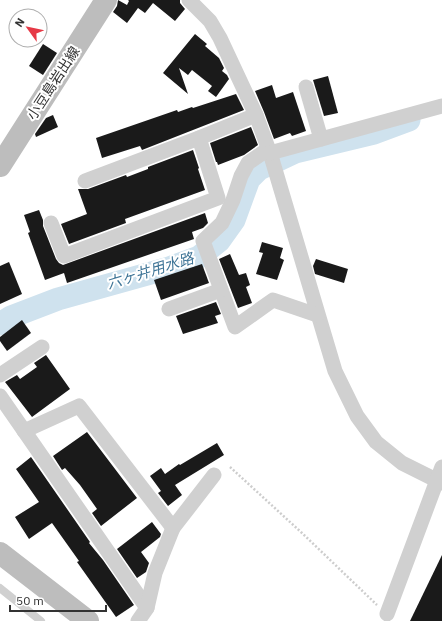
<svg xmlns="http://www.w3.org/2000/svg" width="442" height="621" font-family="'IBM Plex Sans','Noto Sans JP',sans-serif">
<style>
.lines{fill:none;stroke-linecap:round;stroke-linejoin:round}
.river{stroke:#cfe2ee;stroke-width:23}
.building{fill:#1a1a1a}
.path{stroke:#cdcdcd;stroke-width:2.5;stroke-dasharray:2 2;stroke-linecap:butt}
.lane{stroke:#d0d0d0;stroke-width:8}
.street{stroke:#d0d0d0;stroke-width:15}
.secondary{stroke:#bdbdbd;stroke-width:22}
.labels{text-anchor:middle;stroke-width:4;stroke-linejoin:round;paint-order:stroke}
.street-label{font-size:14px;fill:#333;stroke:#fff}
.water-label{font-size:15px;font-style:italic;fill:#3f7597;stroke:#fff}
</style>
<rect width="100%" height="100%" fill="#fff"/>
<g class="lines">
<!-- river -->
<polyline class="river" points="0,324 11,317 58,299 169,268 199,257 219,241 234,220 249,179 259,169 295,152 374,133 409,120"/>
</g>
<!-- building -->
<g class="building">
<polygon points="118,0 127,5 129,1 128,0 180,0 180,3 185,9 175,21 153,3 145,13 138,8 127,23 113,12 117,6"/>
<polygon points="195,34 207,44 205,46 219,58 224,68 222,71 227,75 229,79 216,97 208,91 212,86 192,70 188,75 179,68 188,94 163,73"/>
<polygon points="43,44 57,53 43,75 29,66"/>
<polygon points="328,76 338,113 324,116 313,80"/>
<polygon points="272,85 276,98 293,92 306,131 292,136 290,133 274,139 264,112 255,91"/>
<polygon points="236,94 244,110 142,150 140,146 102,158 96,138 177,110 178,112 192,107 193,108"/>
<polygon points="53,115 58,127 36,137 35,134 46,118"/>
<polygon points="251,127 258,145 244,155 218,165 217,162 216,162 210,143"/>
<polygon points="193,150 199,168 198,169 205,190 125,219 126,223 69,244 61,224 87,214 78,189 88,189 126,175 127,177 148,169 148,167"/>
<polygon points="39,210 43,220 43,226 56,259 59,263 63,265 205,213 208,223 203,228 192,232 194,239 67,283 64,273 45,280 28,233 30,232 24,215"/>
<polygon points="262,242 283,248 280,258 284,260 277,280 256,274 263,253 259,252"/>
<polygon points="230,254 239,275 246,273 250,285 246,287 252,303 238,308 219,259"/>
<polygon points="316,259 348,269 344,283 315,274 313,266"/>
<polygon points="9,262 22,294 0,304 0,266"/>
<polygon points="202,264 209,283 161,300 154,280"/>
<polygon points="216,302 221,314 215,316 218,323 183,334 176,316"/>
<polygon points="22,320 31,333 7,351 0,341 0,337"/>
<polygon points="46,355 70,389 32,417 5,382 17,375 20,379 37,367 34,363"/>
<polygon points="87,432 137,498 101,526 92,513 97,509 80,485 65,468 62,470 53,456"/>
<polygon points="217,443 224,455 175,485 182,495 168,506 158,493 161,491 150,476 161,468 165,474 179,464 180,465"/>
<polygon points="31,457 90,542 89,543 103,560 134,605 116,617 77,562 79,561 52,523 29,539 15,517 39,502 16,469"/>
<polygon points="152,522 161,534 160,537 141,552 149,563 146,572 137,578 117,549"/>
<polygon points="442,555 442,621 410,621"/>
</g>
<g class="lines">
<!-- path -->
<polyline class="path" points="230,467 302,533 377,605"/>
<!-- lane -->
<polyline class="lane" points="0,588 41,621"/>
<!-- street -->
<g class="street">
<polyline points="189,0 210,21 220,38 256,115 271,156 335,371 357,416 376,442 402,463 442,483"/>
<polyline points="306,87 321,139"/>
<polyline points="268,149 248,163 241,176 233,200 222,223 203,241 235,327 273,300 317,315"/>
<polyline points="270,153 442,106"/>
<polyline points="85,181 199,138"/>
<polyline points="51,223 64,256 218,198 199,138 256,115"/>
<polyline points="169,309 221,290"/>
<polyline points="0,375 42,347"/>
<polyline points="0,396 147,608"/>
<polyline points="24,431 79,406 173,528"/>
<polyline points="387,614 442,467"/>
<polyline points="138,621 147,608 155,573 173,528 214,475"/>
</g>
<!-- secondary -->
<g class="secondary">
<polyline points="0,166 106,0"/>
<polyline points="0,553 88,621"/>
</g>
</g>
<g class="labels">
<!-- street labels -->
<g class="street-label">
<text transform="translate(53 83) rotate(-57)" y="5">小豆島岩出線</text>
</g>
<!-- water labels -->
<g class="water-label">
<text transform="translate(150 271) rotate(-17)" y="5">六ヶ井用水路</text>
</g>
</g>
<!-- north arrow -->
<g transform="translate(28 28) rotate(303)"><circle r="19" fill="#ffffff" stroke="#adadad"/>
<path d="M0-3L7 15L0 10L-7 15Z" fill="#e63946"/>
<text y="-6" font-size="11" font-weight="bold" text-anchor="middle" fill="#333333">N</text>
</g>
<!-- scale -->
<path d="M10 605v6h96v-6" fill="none" stroke="#333333" stroke-width="2"/>
<text x="16" y="605" font-size="12" fill="#333333" stroke="#ffffff" stroke-width="3" paint-order="stroke">50 m</text>
</svg>
